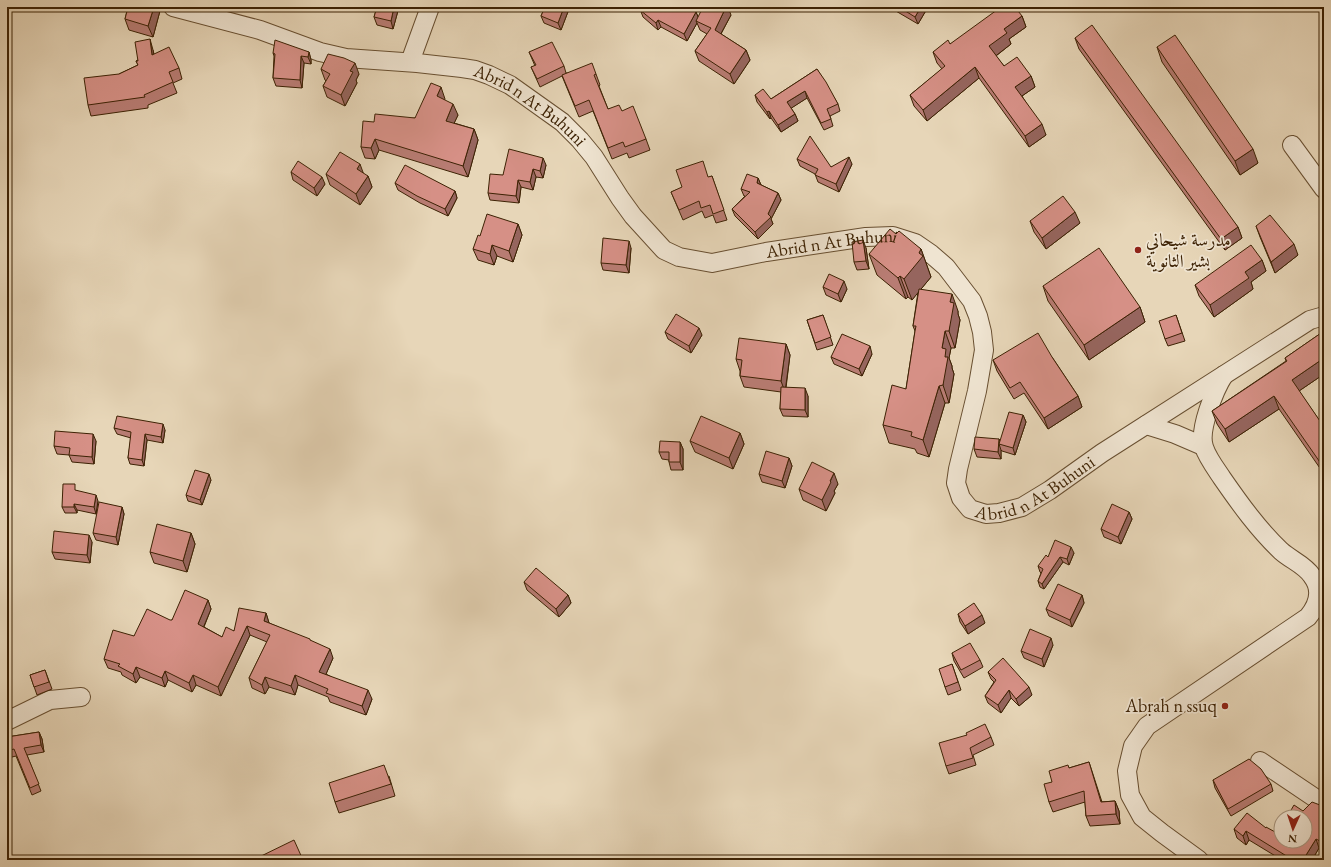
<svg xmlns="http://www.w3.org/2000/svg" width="1331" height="867" font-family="'EB Garamond',Amiri,serif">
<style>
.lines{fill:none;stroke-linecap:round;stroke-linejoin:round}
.minor-casing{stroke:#684f31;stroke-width:20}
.minor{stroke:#efe4d1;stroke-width:18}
.wall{fill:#b87c73;stroke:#3d2204}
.shaded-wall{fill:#96655e;stroke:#3d2204}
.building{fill:#d69086;stroke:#3d2204}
.poi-dot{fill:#8f2418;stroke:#efe4d1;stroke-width:1.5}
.labels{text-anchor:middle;stroke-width:3.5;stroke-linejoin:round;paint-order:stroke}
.street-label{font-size:18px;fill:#3d2204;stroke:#efe4d1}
.poi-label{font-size:18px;fill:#3d2204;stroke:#efe4d1;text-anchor:start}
</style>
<rect width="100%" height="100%" fill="#e7d6b8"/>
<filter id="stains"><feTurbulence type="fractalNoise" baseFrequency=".005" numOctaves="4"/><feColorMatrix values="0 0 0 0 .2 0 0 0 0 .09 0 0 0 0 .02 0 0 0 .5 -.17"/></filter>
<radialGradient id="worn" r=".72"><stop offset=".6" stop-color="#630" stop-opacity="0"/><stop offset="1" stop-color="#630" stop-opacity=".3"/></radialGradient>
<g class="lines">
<defs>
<g id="minor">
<path id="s1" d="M173,7l87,23 60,22 26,6 71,5 45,5 13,2 14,5 21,10 52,37 18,18 14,17 26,41 13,18 31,34 15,7 33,6 54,-11 100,-15 27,-1 22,7 16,11 15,13 26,34 6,15 4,16 2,18 -7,41 -19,78 -2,14 5,15 9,11 16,5 13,-1 23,-6 28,-17 52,-37 208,-133 14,-4"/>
<polyline points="410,62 430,7"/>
<polyline points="1292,145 1324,189"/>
<polyline points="1146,425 1175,434 1203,446"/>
<polyline points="7,721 50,700 81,697"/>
<polyline points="1260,761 1324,804"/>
<path d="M1199,860l-37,-27 -20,-16 -12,-22 -3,-24 6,-25 14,-20 161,-109c10,-12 15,-27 4,-41 -7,-11 -21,-16 -31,-25 -23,-22 -41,-47 -59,-73 -6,-9 -15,-21 -18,-31 -6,-17 11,-58 20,-72"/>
</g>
</defs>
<!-- minor casing -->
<use href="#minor" class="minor-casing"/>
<!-- minor -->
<use href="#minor" class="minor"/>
</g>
<!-- wall -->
<g class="wall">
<polygon points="128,7 161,7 153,37 129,30 125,19"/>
<polygon points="377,7 399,7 393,29 377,25 374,17"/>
<polygon points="545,7 569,7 569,9 561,30 544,23 541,16"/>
<polygon points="636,7 687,7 696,12 698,17 731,15 721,34 746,50 750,60 734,84 699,61 695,51 707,34 700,30 697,23 687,41 661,27 658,30 643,17 640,9"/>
<polygon points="889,7 928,7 918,24"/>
<polygon points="956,7 964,7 962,11"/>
<polygon points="1022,16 1026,27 1009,39 1011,44 996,56 1004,66 1031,76 1035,87 1022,96 1046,135 1029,147 979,78 927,121 914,106 910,95 942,69 937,63 933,52 950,44"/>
<polygon points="1075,38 1238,227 1242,238 1225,250 1079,49"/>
<polygon points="1157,47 1258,163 1240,175 1162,62"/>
<polygon points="153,50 154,54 179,68 182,79 173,83 177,93 148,105 148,108 91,116 88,105 119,74 138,65 136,61"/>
<polygon points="309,52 311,60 311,64 304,63 302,88 276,86 273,78 274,56 273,53"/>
<polygon points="529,52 564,66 566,73 596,74 600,85 599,86 608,109 622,111 646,139 650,150 629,158 627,153 612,159 593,111 579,117 562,76 540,87 531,67 535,66"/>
<polygon points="321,69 359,74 356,80 357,83 345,106 327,97 323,86 326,81 325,80"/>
<polygon points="817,69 838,104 840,111 830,116 833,126 824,130 807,98 791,108 795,114 798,121 781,132 771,118 770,119 757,102 755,95 771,99"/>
<polygon points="445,99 444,100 458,115 454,123 474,129 478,140 468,177 379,150 375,159 365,158 361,147 374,122 415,118"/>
<polygon points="797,159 831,167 852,164 839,192 818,182 815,174 800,166"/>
<polygon points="546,165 543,178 536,177 533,190 521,187 519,203 490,200 488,193 503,175"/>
<polygon points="291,172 325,184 317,196 293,180"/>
<polygon points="326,174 368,176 372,187 360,205 330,185"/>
<polygon points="712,176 727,220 716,223 713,215 705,218 702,211 683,220 671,192"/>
<polygon points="758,178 761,185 778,193 781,200 771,219 773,224 758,239 735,216 732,209 745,196 744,196 741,189"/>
<polygon points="395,183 455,191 457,198 448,216 420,203 398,190"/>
<polygon points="1030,221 1080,223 1046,249 1034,232"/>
<polygon points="518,224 522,235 513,262 497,256 494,265 478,260 473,249"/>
<polygon points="1256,226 1298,255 1275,273 1260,237"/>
<polygon points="896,234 921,249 931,277 921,289 958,311 958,314 960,320 955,348 951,348 949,358 952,366 952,368 954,374 949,403 945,403 929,457 917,453 915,449 889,443 883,425 906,389 915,331 913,326 918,292 912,300 908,297 906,299 877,275 869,254"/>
<polygon points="631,248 629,273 603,270 601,263"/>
<polygon points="866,248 869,269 857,270 854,262"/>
<polygon points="1262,260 1266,271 1251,282 1253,289 1214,317 1199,296 1195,285"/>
<polygon points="1043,286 1140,307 1145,322 1089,360 1048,301"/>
<polygon points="823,287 847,289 841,302 826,295"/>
<polygon points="823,315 833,345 817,350 807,320"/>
<polygon points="1176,315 1185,341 1168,346 1165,339"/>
<polygon points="1324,331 1324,374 1299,391 1324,427 1324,474 1279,409 1229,442 1217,424 1212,411 1286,361 1285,358"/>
<polygon points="665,332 702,335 691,353 668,339"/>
<polygon points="786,344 790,355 786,388 808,396 808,417 783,416 780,409 781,392 744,387 740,376 740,371 736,359"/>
<polygon points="872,354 862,376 834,364 831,357"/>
<polygon points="1052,357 1078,396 1082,407 1048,429 1024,393 1014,399 997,371 993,360"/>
<polygon points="1023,415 1026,422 1015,455 1002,451 1001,450 1001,459 977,457 974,449 999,439 1000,441"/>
<polygon points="114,428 165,430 163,443 147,440 144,466 130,464 128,458 131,438 117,434"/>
<polygon points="740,433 744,444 733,469 695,452 690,441"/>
<polygon points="96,441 94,464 72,462 69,455 57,454 54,446"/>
<polygon points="680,442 683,449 683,470 671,470 669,462 669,460 662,459 659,452"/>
<polygon points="789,458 792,466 785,488 762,482 759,474"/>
<polygon points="211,480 202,505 188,501 186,495"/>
<polygon points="838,484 834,491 835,493 826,511 803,500 799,489"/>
<polygon points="77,491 98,501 96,514 77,510 77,513 65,513 62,507"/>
<polygon points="122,507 124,514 118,545 96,540 93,533"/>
<polygon points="1129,512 1132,519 1121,544 1104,537 1101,529"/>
<polygon points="191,533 195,544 187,572 154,563 150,552"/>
<polygon points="92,542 90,563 55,559 52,552"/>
<polygon points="1074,553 1069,565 1063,562 1044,589 1040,587 1038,581 1041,573 1040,572 1038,566 1048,557"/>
<polygon points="524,582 568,595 571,603 559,617 527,590"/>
<polygon points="1082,595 1084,603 1072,627 1049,616 1046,609"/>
<polygon points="208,600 211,609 204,627 222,637 266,613 269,623 311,641 333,658 326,674 372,699 366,715 330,702 328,697 298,685 295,695 269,687 265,694 252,688 249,678 267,642 250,635 221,696 196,685 192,692 168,680 165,687 140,677 136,683 122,675 121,672 108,668 104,659 134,636 172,620"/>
<polygon points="958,614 985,623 968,634 960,622"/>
<polygon points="1053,645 1044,667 1024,658 1021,651"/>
<polygon points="952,653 980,660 983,667 964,678 954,661"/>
<polygon points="952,664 961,690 948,695 945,687"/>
<polygon points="45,670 52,689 37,695 30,675"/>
<polygon points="988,672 1032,695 1019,706 1011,698 1001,713 988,703 985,696 994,682 991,679"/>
<polygon points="39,732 42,739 44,752 27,755 41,791 32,795 16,756 8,758 7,754 7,737"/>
<polygon points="967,735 991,737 994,745 973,755 976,765 949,774 946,766"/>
<polygon points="1089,762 1102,802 1115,801 1119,811 1120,824 1090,826 1086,816 1085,802 1053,812 1049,802 1052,782 1069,768"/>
<polygon points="389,776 395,796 339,813 335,802"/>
<polygon points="1213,780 1271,784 1273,791 1231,816 1215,788"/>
<polygon points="1324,804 1324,850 1319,848 1312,860 1282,860 1249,840 1246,845 1237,838 1234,829 1266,828 1277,833 1303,811"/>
</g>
<!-- shaded-wall -->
<g class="shaded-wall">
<polygon points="154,7 161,7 153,37 148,26"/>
<polygon points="394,7 399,7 393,29 391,21"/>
<polygon points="564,7 569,7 569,9 561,30 558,23"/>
<polygon points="726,7 728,7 731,15 718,39 715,30"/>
<polygon points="921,7 928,7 918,24 915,17"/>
<polygon points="961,7 964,7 962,11"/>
<polygon points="696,12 699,19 696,21 697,23 687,41 684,34"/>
<polygon points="1022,16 1026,27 1009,39 1011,44 993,58 989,46 1004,29"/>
<polygon points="658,20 661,27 658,30 656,23"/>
<polygon points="150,39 153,50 156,65 152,55"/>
<polygon points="746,50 750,60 734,84 730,74"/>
<polygon points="309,52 311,60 311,64 308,57"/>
<polygon points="301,56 304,63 302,88 300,80"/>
<polygon points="355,63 359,74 356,80 357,83 345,106 341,95 350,71"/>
<polygon points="975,67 979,78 927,121 923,110"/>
<polygon points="1031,76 1035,87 1019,98 1015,87"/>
<polygon points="441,87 445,99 441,108 437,96"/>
<polygon points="805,91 807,98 790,109 787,102"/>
<polygon points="453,104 458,115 450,132 446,121"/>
<polygon points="769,111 771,118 770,119 767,112"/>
<polygon points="795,114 798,121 781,132 778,125"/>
<polygon points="1042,124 1046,135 1029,147 1025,136"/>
<polygon points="474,129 478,140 468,177 463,166"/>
<polygon points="375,139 379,150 375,159 371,148"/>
<polygon points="1253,149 1258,163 1240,175 1235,161"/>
<polygon points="849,157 852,164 839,192 836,184"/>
<polygon points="543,158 546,165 543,178 540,171"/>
<polygon points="360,164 364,175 357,169"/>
<polygon points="533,169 536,177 533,190 530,182"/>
<polygon points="368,176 372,187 360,205 356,194"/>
<polygon points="322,177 325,184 317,196 314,188"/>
<polygon points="758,178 761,185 757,183"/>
<polygon points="518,180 521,187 519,203 516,196"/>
<polygon points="455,191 457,198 448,216 445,209"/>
<polygon points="778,193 781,200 771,219 773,224 758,239 755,232 768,214"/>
<polygon points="1075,212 1080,223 1046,249 1042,238"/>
<polygon points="518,224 522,235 513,262 509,251"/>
<polygon points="1238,227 1242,238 1225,250 1221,239"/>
<polygon points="863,240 866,248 869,269 866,261"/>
<polygon points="629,241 631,248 629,273 626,265"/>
<polygon points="1294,244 1298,255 1275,273 1271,262"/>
<polygon points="492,245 497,256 494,265 490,254"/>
<polygon points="921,249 931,277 912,300 904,279"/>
<polygon points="1262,260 1266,271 1251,282 1253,289 1214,317 1210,305 1245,272"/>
<polygon points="900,276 908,297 906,299 898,278"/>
<polygon points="844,281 847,289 841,302 838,294"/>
<polygon points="952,294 958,311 958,314 960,320 955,348 949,331 950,302"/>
<polygon points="1140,307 1145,322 1089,360 1084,345"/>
<polygon points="699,328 702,335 691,353 689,346"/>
<polygon points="945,331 951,348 949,358 952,366 952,368 954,374 949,403 943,385 942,348"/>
<polygon points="786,344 790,355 785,392 781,381"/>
<polygon points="870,346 872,354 862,376 859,369"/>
<polygon points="1324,358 1324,374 1296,393 1292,380"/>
<polygon points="939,386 945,403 929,457 923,440"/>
<polygon points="805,388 808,396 808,417 805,410"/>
<polygon points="1078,396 1082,407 1048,429 1044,418"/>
<polygon points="1274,396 1279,409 1229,442 1225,429"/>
<polygon points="1023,415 1026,422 1015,455 1013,448"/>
<polygon points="163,424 165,430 163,443 161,437"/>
<polygon points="740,433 744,444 733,469 729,458"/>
<polygon points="93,434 96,441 94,464 92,457"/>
<polygon points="145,434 147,440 144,466 142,460"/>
<polygon points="999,439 1001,444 999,444 1001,450 1001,459 998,452"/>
<polygon points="680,442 683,449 683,470 680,462"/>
<polygon points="789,458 792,466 785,488 782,481"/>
<polygon points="834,473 838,484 834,491 835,493 826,511 822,500"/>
<polygon points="209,474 211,480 202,505 200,500"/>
<polygon points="96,495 98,501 96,514 94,507"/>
<polygon points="7,498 9,504 9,532 7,528"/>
<polygon points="74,504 77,510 77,513 74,507"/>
<polygon points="122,507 124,514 118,545 116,537"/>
<polygon points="1129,512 1132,519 1121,544 1118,537"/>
<polygon points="191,533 195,544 187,572 183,561"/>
<polygon points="89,535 92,542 90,563 87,555"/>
<polygon points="1071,547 1074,553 1069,565 1067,559"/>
<polygon points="1060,557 1063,562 1044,589 1042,584"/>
<polygon points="568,595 571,603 559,617 556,609"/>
<polygon points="1082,595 1084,603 1072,627 1070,620"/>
<polygon points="208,600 211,609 201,633 198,624"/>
<polygon points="266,613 269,623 264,621"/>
<polygon points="982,615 985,623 968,634 965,626"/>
<polygon points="247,626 250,635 221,696 218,687"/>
<polygon points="1051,638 1053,645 1044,667 1042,659"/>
<polygon points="330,649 333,658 323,681 319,672"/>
<polygon points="136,667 140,677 136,683 133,674"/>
<polygon points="165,671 168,680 165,687 162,678"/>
<polygon points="193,675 196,685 192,692 189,683"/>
<polygon points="295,675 298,685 295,695 291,686"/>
<polygon points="265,677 269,687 265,694 262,685"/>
<polygon points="1029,687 1032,695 1019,706 1016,699"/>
<polygon points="368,690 372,699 366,715 362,706"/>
<polygon points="1009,690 1011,698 1001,713 998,705"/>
<polygon points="39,732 42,739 44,752 41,745"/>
<polygon points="1115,801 1119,811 1120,824 1116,814"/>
<polygon points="1246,831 1249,840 1246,845 1243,836"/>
<polygon points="1316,839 1319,848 1312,860 1303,860"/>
</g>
<!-- building -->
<g class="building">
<polygon points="128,7 154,7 148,26 125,19"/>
<polygon points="377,7 394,7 391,21 374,17"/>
<polygon points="545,7 564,7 558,23 541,16"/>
<polygon points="642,7 687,7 696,12 684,34 658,20 656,23 640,10"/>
<polygon points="703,7 726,7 715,30 746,50 730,74 695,51 711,28 696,21"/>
<polygon points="899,7 921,7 915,17"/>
<polygon points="1001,7 1015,7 1022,16 1004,29 1007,33 989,46 1004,66 1017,57 1031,76 1015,87 1042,124 1025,136 975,67 923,110 910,95 945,66 933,52 948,40 950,44"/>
<polygon points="1092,25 1238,227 1221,239 1075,38"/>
<polygon points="1175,35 1253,149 1235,161 1157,47"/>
<polygon points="150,39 152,55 169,47 179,68 169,72 173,82 144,95 145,97 88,105 84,78 119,74 138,65 136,61 138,61 135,42"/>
<polygon points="275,40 309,52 308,57 301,56 300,80 273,78 275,54 273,53"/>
<polygon points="552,42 564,66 537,79 531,67 536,65 529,52"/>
<polygon points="328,54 344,58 355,63 350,71 353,72 341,95 323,86 330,74 321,69"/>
<polygon points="592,63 596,74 594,75 608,109 619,105 622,111 633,106 646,139 625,147 623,142 608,148 589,100 575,106 562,75"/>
<polygon points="817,69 826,82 838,104 827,109 831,119 821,123 805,91 787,102 795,114 778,125 769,111 767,112 755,95 763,89 771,99"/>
<polygon points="431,83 441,87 437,96 453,104 446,121 474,129 463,166 375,139 371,148 361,147 363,121 374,122 375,114 415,118"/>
<polygon points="810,136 831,167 849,157 836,184 815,175 818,169 797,159"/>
<polygon points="509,149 543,158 540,171 533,169 530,182 518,180 516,196 488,193 490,174 503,175"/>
<polygon points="340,152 360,164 357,169 368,176 356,194 326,174"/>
<polygon points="298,161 322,177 314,188 291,172"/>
<polygon points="703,161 708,177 712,176 724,210 713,214 710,205 701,208 699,201 679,210 671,192 682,187 676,170"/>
<polygon points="405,165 455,191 445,209 417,196 395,183"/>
<polygon points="747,174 758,178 757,183 778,193 768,214 771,217 755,232 732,209 750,192 741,189"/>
<polygon points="1063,196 1075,212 1042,238 1030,221"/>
<polygon points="487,214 518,224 509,251 492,245 490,254 473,249 478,235 480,236"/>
<polygon points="1270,215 1294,244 1271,262 1256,226"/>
<polygon points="890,229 896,234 899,231 921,249 919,253 923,256 904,279 900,276 898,278 869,254"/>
<polygon points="603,238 629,241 626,265 601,263"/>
<polygon points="863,240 866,261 854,262 852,242"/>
<polygon points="1251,245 1262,260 1245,272 1249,278 1210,305 1195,285"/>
<polygon points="1099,248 1140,307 1084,345 1043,286"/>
<polygon points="829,274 844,281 838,294 823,287"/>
<polygon points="919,289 952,294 950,302 954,303 949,331 945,331 942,348 946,349 945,357 948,357 943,385 939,386 923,440 911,436 912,432 883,425 892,385 906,389 915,331 916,326 913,326"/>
<polygon points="676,314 699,328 689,346 665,332"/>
<polygon points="823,315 831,337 815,343 807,320"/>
<polygon points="1176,315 1182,333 1165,339 1159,321"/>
<polygon points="1324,331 1324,358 1292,380 1324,427 1324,468 1274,396 1225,429 1212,411 1287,361 1285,358"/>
<polygon points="1038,333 1052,357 1078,396 1044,418 1020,382 1010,388 993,360"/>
<polygon points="842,334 870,346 859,369 831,357"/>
<polygon points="739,338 786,344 781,381 740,376 742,360 736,359"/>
<polygon points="781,387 805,388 805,410 780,409"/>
<polygon points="1009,412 1023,415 1013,448 999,444"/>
<polygon points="117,416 163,424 161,437 145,434 142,460 128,458 131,432 114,428"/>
<polygon points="701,416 740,433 729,458 690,441"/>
<polygon points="55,431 93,434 92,457 69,455 70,448 54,446"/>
<polygon points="975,437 999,439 998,452 974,449"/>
<polygon points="660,441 680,442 680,462 669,462 669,452 659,452"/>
<polygon points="766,451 789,458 782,481 759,474"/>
<polygon points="812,462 834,473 830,481 831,482 822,500 799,489"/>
<polygon points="195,470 209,474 200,500 186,495"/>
<polygon points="63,484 75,484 75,490 96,495 94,507 74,504 74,507 62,507"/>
<polygon points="99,502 122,507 116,537 93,533"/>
<polygon points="1112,504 1129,512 1118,537 1101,529"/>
<polygon points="157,524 191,533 183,561 150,552"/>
<polygon points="54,531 89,535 87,555 52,552"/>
<polygon points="1055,540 1071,547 1067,559 1060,557 1042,584 1038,581 1043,569 1038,566 1046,555 1048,557"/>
<polygon points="536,568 568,595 556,609 524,582"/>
<polygon points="1058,584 1082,595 1070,620 1046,609"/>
<polygon points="185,590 208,600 198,624 222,637 226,627 234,631 239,608 266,613 264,621 310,639 310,640 330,649 319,672 368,690 362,706 326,693 328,689 295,675 291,686 265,677 262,685 249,678 270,635 247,626 218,687 193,675 189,683 165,671 162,678 136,667 133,674 118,666 120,664 104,659 113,630 134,636 147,609 170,620 172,620"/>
<polygon points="974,603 982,615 965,626 958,614"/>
<polygon points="1030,629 1051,638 1042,659 1021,651"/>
<polygon points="970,643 980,660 961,670 952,653"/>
<polygon points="1003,658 1029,687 1016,699 1009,690 998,705 985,696 996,680 988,672"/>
<polygon points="952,664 958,682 945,687 939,669"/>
<polygon points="45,670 49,682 34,687 30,675"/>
<polygon points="985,724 991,737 970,748 973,758 946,766 939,743 967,735 966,733"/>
<polygon points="39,732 41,745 24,748 39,784 30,788 14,749 7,751 7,737"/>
<polygon points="1249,759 1261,769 1271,784 1228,809 1213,780"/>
<polygon points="1089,762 1101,802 1115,801 1116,814 1086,816 1084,791 1049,802 1044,784 1052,782 1049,771 1068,765 1069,768"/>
<polygon points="384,765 391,784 335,802 329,783"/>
<polygon points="1312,802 1320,805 1324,804 1324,843 1316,839 1303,860 1293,860 1246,831 1243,836 1234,829 1247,813 1266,828 1266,827 1277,833 1281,826 1281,841 1305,841 1305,817 1287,817 1294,805 1303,811"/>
<polygon points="294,840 303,860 253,860"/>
</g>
<!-- markers -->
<g class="poi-dot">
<circle cx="1138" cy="250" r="4"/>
<circle cx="1225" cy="706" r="4"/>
</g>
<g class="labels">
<!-- street labels -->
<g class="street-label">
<text dy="6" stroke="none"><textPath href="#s1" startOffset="376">Abrid n At Buhuni</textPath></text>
<text dy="6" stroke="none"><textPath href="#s1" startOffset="748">Abrid n At Buhuni</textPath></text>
<text dy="6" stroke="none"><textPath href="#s1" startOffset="1204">Abrid n At Buhuni</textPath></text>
</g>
<!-- poi labels -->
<g class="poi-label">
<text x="1146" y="246">مدرسة شيحاني<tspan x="1146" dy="21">بشير الثانوية</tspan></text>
<text x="1217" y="712" text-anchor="end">Abṛah n ssuq</text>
</g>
</g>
<!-- margin -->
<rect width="1331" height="867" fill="none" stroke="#e7d6b8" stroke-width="24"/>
<rect x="8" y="8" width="1315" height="851" fill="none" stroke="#3d2204" stroke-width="2"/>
<rect x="12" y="12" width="1307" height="843" fill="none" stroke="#3d2204"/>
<!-- north arrow -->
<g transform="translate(1293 829) rotate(183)"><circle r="19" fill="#efe4d1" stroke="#a8967f"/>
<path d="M0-3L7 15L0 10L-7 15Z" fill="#8f2418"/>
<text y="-6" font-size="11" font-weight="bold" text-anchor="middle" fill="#3d2204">N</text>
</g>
<rect width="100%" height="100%" filter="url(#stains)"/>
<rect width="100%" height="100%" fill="url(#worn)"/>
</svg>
